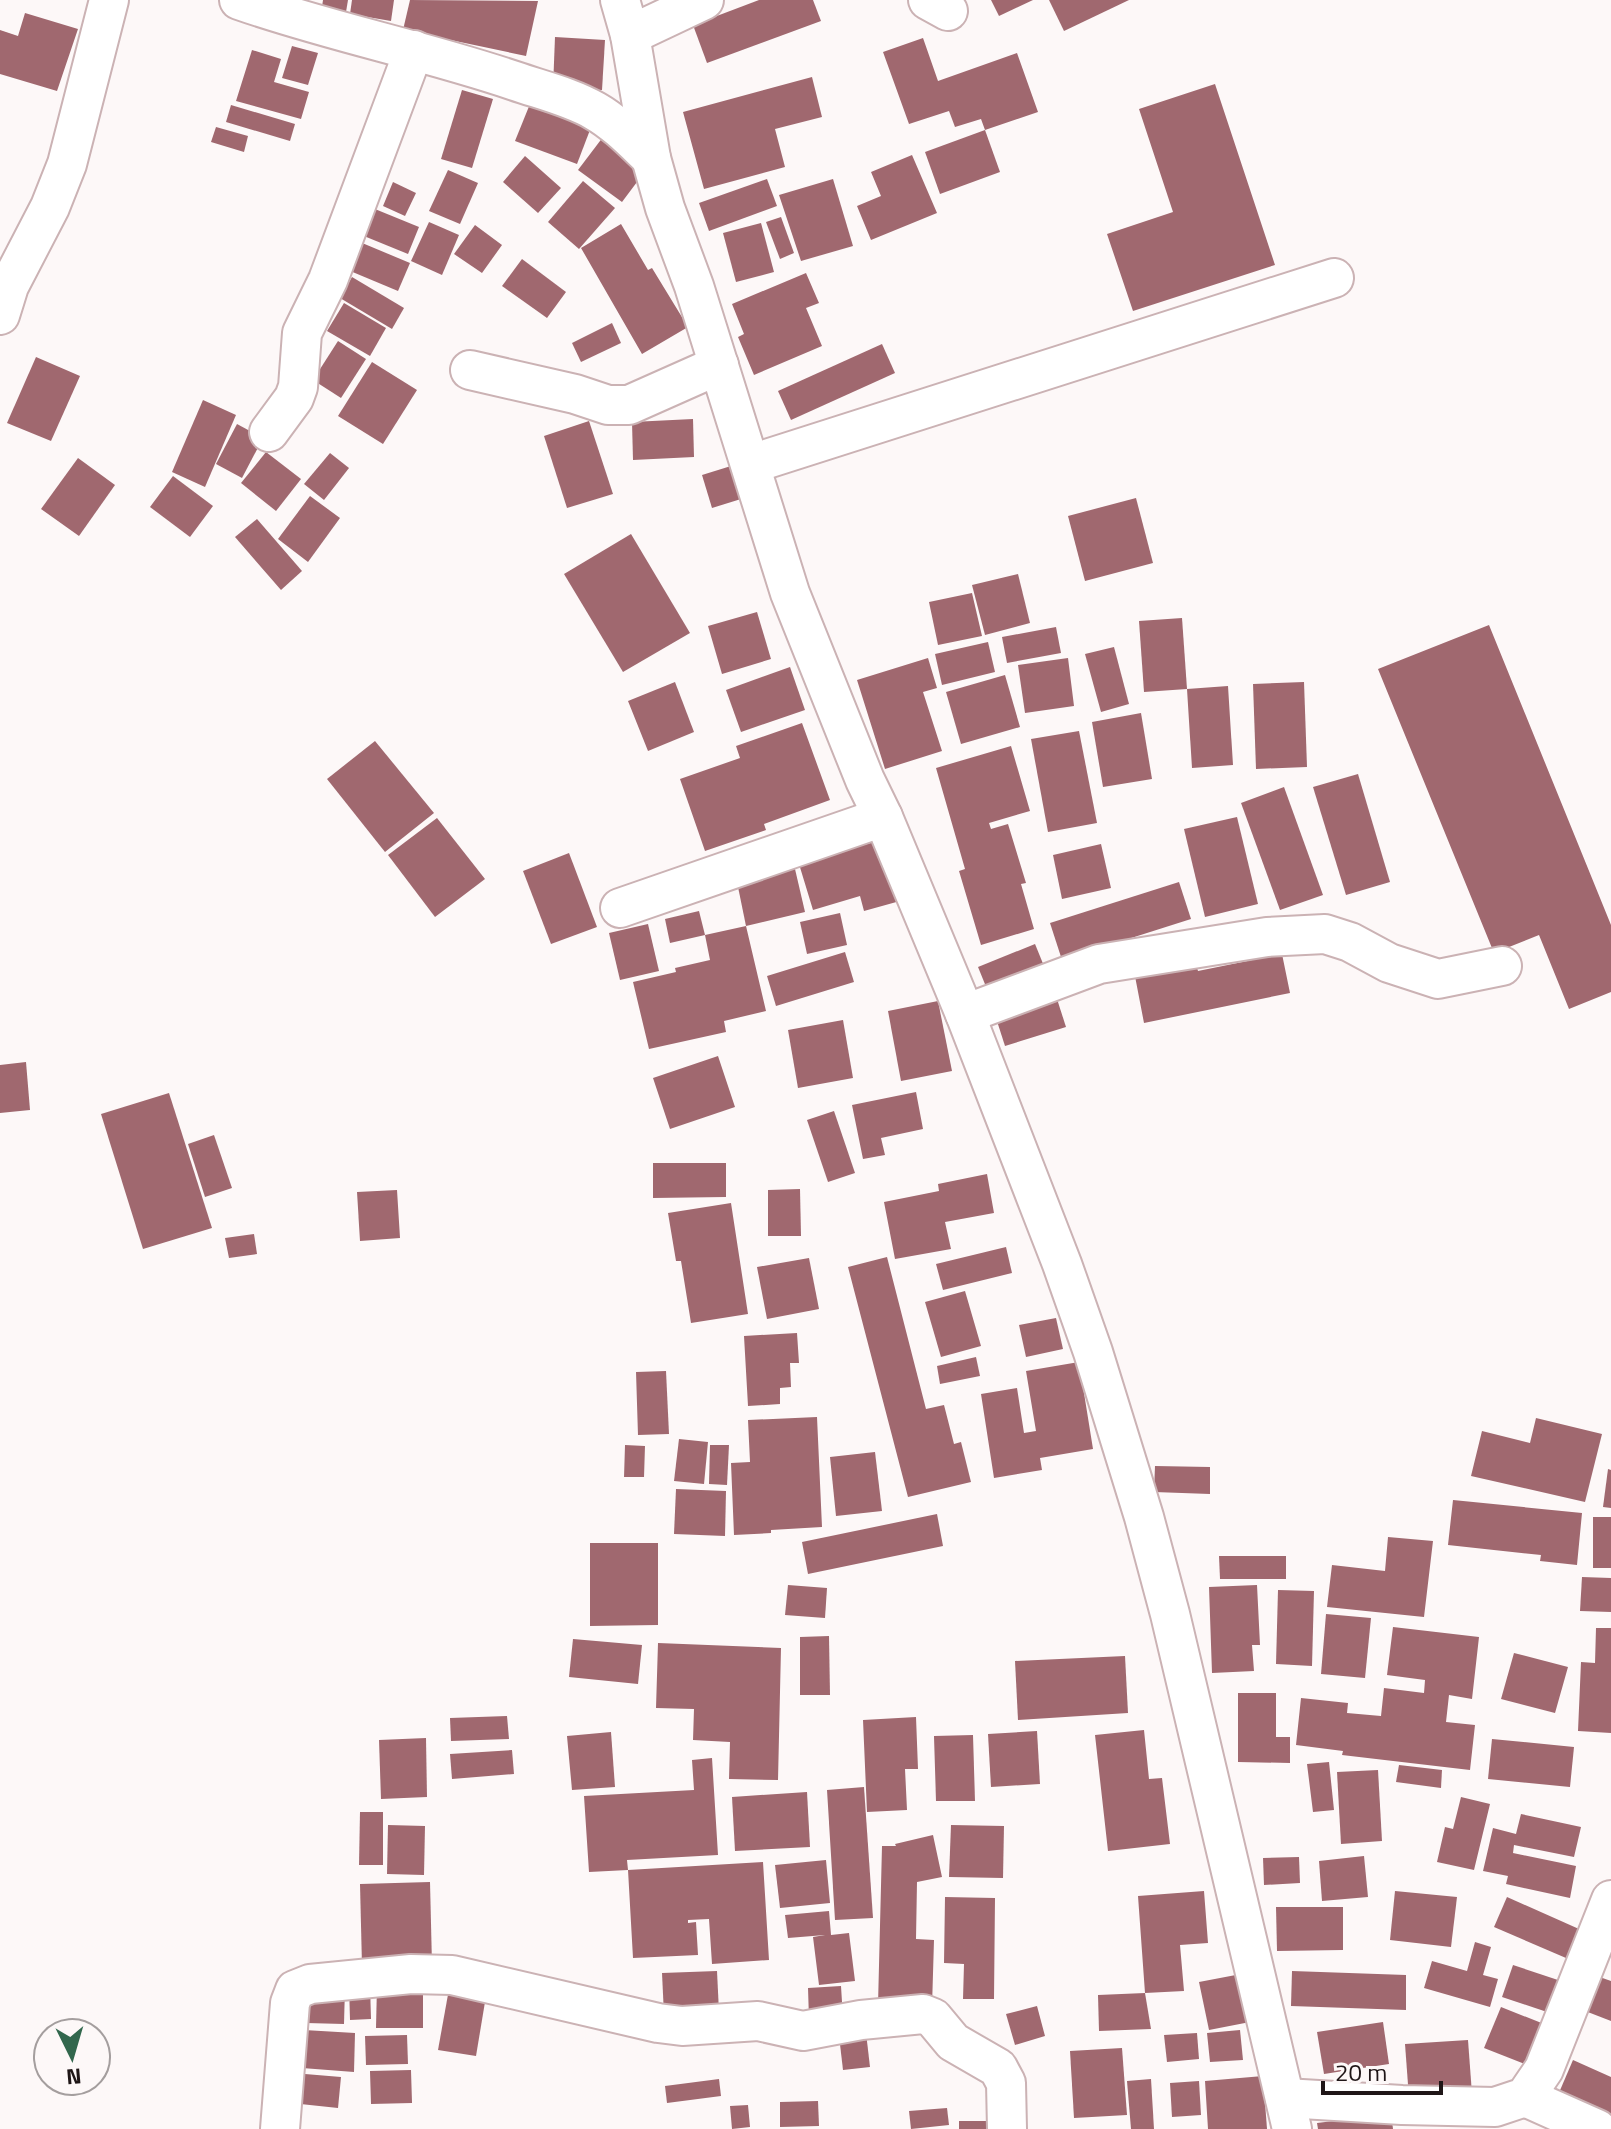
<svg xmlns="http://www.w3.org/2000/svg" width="1611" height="2129" font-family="'Titillium Web',sans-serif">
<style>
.building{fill:#a0686f}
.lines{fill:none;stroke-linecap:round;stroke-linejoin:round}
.minor-casing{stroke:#cbb2b4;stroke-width:42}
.minor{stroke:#fff;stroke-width:38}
</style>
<rect width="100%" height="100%" fill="#fdf8f8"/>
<!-- building -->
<g class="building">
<polygon points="323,0 348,0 345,18 321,14"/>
<polygon points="352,0 394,0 391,21 350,14"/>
<polygon points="410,0 538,1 526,56 403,30"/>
<polygon points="759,0 813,0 821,21 707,63 693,25"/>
<polygon points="991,0 1033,0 999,16"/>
<polygon points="1049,0 1129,0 1064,31"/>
<polygon points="25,13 78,29 57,91 0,74 0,30 18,36"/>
<polygon points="555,37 605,40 602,90 553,88"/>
<polygon points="923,38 938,81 1017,53 1038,112 985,130 981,119 955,127 949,111 909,124 883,52"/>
<polygon points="292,46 318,53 308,85 282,78"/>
<polygon points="252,50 281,59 274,82 309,92 301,119 236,101"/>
<polygon points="812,77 822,117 775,129 785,167 704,189 683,112"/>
<polygon points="1215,84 1275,265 1133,311 1107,234 1173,212 1139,109"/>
<polygon points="462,90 493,99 472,168 441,159"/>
<polygon points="532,99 593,122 577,164 515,141"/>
<polygon points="231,105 295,124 290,141 226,122"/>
<polygon points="216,127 248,136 244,152 211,142"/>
<polygon points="985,130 1000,172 940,194 925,152"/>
<polygon points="603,137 646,170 622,202 578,170"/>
<polygon points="912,155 937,213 871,240 857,206 881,196 871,172"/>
<polygon points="525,156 561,188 538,213 503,182"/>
<polygon points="448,170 478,183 460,224 429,211"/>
<polygon points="767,179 777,206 709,231 699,203"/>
<polygon points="833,179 853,246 801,261 779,195"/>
<polygon points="583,181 615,208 579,249 548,222"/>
<polygon points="393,182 416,193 405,216 383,206"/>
<polygon points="370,207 419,227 408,254 359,234"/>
<polygon points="781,217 794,253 780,259 766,222"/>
<polygon points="429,222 459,235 442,275 411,261"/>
<polygon points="761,223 774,272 736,282 723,233"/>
<polygon points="621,224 648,270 652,268 688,327 642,354 581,248"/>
<polygon points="475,225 502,245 482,273 454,254"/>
<polygon points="355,240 410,263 398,291 343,268"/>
<polygon points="522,259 566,292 547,318 502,286"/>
<polygon points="806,273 819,303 806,308 822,346 754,375 738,337 744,334 732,304"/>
<polygon points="352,277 404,308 392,329 340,298"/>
<polygon points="344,303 386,328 370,356 327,331"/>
<polygon points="612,323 621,343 581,362 572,343"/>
<polygon points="338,341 366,359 341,398 313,380"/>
<polygon points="882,344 895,373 791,420 778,391"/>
<polygon points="36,357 80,376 51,441 7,423"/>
<polygon points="372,362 417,390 383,444 338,416"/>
<polygon points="203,400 236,415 205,487 172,472"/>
<polygon points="693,419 694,457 633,460 632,422"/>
<polygon points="589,421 613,494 567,508 544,436"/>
<polygon points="237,424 263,438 242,478 216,464"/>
<polygon points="266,452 301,479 276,511 241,483"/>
<polygon points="330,453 349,468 324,500 304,484"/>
<polygon points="78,458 115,485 79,536 41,509"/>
<polygon points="731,466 741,499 712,508 702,475"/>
<polygon points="173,476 213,506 190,537 150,507"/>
<polygon points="310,496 340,518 308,562 278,539"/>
<polygon points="1136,498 1153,563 1085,581 1068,516"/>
<polygon points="257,519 302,571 281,590 235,537"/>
<polygon points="631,534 690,633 623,672 564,574"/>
<polygon points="1018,574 1030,623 985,635 972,585"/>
<polygon points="972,593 982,636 938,645 929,602"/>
<polygon points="757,612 771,659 722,674 708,626"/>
<polygon points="1182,618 1187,689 1144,692 1139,621"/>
<polygon points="1489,625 1611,925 1611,992 1569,1009 1539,935 1494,953 1378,669"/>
<polygon points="1056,627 1061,653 1007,663 1002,637"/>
<polygon points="988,642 995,672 942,685 935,654"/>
<polygon points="1114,647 1129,704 1101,712 1085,654"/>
<polygon points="928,658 937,688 923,692 942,751 885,769 857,680"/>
<polygon points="1068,658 1074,706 1025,713 1018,665"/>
<polygon points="790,667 805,710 741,732 726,690"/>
<polygon points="1005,675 1020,727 961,744 946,692"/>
<polygon points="675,682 694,732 648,751 628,701"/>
<polygon points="1304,682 1307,767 1256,769 1253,684"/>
<polygon points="1228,686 1233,765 1192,768 1187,689"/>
<polygon points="1141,713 1152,779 1103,787 1092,722"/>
<polygon points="802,723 830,800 764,824 766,830 705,851 680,779 740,758 736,746"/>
<polygon points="1079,731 1097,823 1048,832 1031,739"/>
<polygon points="375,741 434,813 385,852 327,779"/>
<polygon points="1011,746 1030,811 989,823 991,829 1008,824 1026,883 1021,884 1034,929 981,945 959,871 965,869 936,768"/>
<polygon points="1358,774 1390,882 1346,895 1313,787"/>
<polygon points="1284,787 1323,895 1280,910 1241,803"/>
<polygon points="1237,817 1258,904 1205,917 1184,829"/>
<polygon points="437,818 485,879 435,917 388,855"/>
<polygon points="881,840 900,901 864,911 860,896 813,910 799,864"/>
<polygon points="1101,844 1111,888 1062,899 1053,855"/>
<polygon points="569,853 597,927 551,944 523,871"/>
<polygon points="795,869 805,912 746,926 737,882"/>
<polygon points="1179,882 1191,919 1062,960 1050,923"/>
<polygon points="699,911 705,935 670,943 665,919"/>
<polygon points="840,913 847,945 807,954 800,922"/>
<polygon points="648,924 659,971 620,980 609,933"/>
<polygon points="746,926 766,1011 724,1021 726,1032 649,1049 633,982 676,972 675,968 710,960 705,935"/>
<polygon points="1035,944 1046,971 989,994 978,967"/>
<polygon points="845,952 854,982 776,1006 767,976"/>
<polygon points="1282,954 1290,993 1144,1023 1134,971 1194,958 1198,971"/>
<polygon points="1057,999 1066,1027 1005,1046 996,1018"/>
<polygon points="938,1001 952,1071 901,1081 888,1011"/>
<polygon points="843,1020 853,1078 798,1088 788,1030"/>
<polygon points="718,1056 735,1107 670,1129 653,1078"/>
<polygon points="26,1062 30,1110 0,1113 0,1065"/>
<polygon points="916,1092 923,1129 881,1138 885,1155 863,1159 852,1105"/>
<polygon points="169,1093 212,1228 143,1249 101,1114"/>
<polygon points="834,1111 855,1173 828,1182 807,1120"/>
<polygon points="214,1135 232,1188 205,1197 188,1144"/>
<polygon points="653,1163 726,1163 726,1197 653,1198"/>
<polygon points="987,1174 994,1213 945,1222 951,1249 895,1259 884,1202 939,1191 938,1184"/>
<polygon points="800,1189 801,1236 768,1236 768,1190"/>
<polygon points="397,1190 400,1238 360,1241 357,1192"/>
<polygon points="731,1203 748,1314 691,1323 681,1261 676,1261 668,1213"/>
<polygon points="254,1234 257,1254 229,1258 225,1238"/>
<polygon points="1006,1247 1012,1273 943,1290 936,1264"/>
<polygon points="887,1257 926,1409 944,1405 954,1444 961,1442 971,1482 908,1497 848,1267"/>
<polygon points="809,1258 819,1309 767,1319 757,1267"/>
<polygon points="965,1291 981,1346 941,1357 925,1302"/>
<polygon points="1056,1318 1063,1349 1026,1357 1019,1325"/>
<polygon points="797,1333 799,1363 790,1363 791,1387 780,1388 780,1404 748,1406 744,1336"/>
<polygon points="976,1357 980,1376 940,1384 937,1366"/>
<polygon points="1079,1362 1093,1449 1040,1458 1042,1470 994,1478 981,1394 1017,1388 1024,1433 1036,1431 1026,1371"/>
<polygon points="666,1371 669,1434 638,1435 636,1372"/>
<polygon points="817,1417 822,1527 771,1530 771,1533 734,1535 731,1463 750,1462 748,1420"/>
<polygon points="1536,1418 1602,1434 1585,1502 1471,1476 1482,1431 1530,1443"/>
<polygon points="679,1439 708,1442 704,1484 674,1481"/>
<polygon points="625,1445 645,1446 644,1477 624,1477"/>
<polygon points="710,1445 729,1445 727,1485 709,1484"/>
<polygon points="875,1452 882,1511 836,1516 830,1457"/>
<polygon points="1155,1466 1210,1467 1210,1494 1154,1492"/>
<polygon points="1608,1469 1611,1470 1611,1508 1603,1507"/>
<polygon points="676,1489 726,1491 725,1536 674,1534"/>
<polygon points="1453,1500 1582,1513 1577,1565 1540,1561 1541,1555 1448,1545"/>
<polygon points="937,1514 943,1546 808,1574 802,1542"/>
<rect x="1593" y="1517" width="18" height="51"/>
<polygon points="1388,1537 1433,1541 1424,1617 1327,1607 1332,1565 1385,1571"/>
<polygon points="590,1543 658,1543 658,1625 590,1626"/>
<polygon points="1219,1556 1286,1556 1286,1579 1220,1579"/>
<polygon points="1582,1577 1611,1578 1611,1612 1580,1611"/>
<polygon points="788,1585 827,1588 825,1618 785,1615"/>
<polygon points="1257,1585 1260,1645 1252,1645 1254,1671 1212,1673 1209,1587"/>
<polygon points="1278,1590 1314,1591 1312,1666 1276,1664"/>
<polygon points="1326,1614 1371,1618 1365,1678 1321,1674"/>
<polygon points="1393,1627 1479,1637 1472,1699 1449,1695 1446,1722 1475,1725 1470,1770 1342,1755 1343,1751 1296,1745 1301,1698 1348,1703 1347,1713 1381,1716 1384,1688 1424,1693 1425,1680 1387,1675"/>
<polygon points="1596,1628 1611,1628 1611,1733 1578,1731 1581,1662 1595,1663"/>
<polygon points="829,1636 830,1695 800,1695 800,1637"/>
<polygon points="573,1639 642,1645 638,1684 569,1677"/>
<polygon points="658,1643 781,1648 778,1780 729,1779 730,1742 693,1740 694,1709 656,1708"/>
<polygon points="1514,1653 1568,1667 1555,1713 1501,1699"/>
<polygon points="1125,1656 1128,1713 1018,1720 1015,1661"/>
<polygon points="1238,1693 1276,1693 1276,1737 1290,1737 1290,1763 1238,1762"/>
<polygon points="507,1716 509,1739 451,1741 450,1718"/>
<polygon points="916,1717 918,1769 905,1769 907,1810 867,1812 863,1720"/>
<polygon points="1144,1730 1149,1779 1162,1778 1170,1844 1108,1851 1095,1735"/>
<polygon points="1037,1731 1040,1784 991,1787 988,1734"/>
<polygon points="611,1732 615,1787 572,1790 567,1736"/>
<polygon points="973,1735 975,1801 936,1801 934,1736"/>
<polygon points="426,1738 427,1797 381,1799 379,1740"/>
<polygon points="1492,1739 1574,1747 1570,1787 1488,1779"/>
<polygon points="512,1750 514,1774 452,1779 450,1754"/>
<polygon points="712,1758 718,1855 627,1860 628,1870 589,1872 584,1796 694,1790 692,1760"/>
<polygon points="1329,1762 1334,1810 1313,1812 1307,1764"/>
<polygon points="1399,1765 1442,1770 1441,1788 1396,1782"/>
<polygon points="1378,1770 1382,1841 1341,1844 1337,1772"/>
<polygon points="864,1787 873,1918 835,1920 827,1790"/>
<polygon points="807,1792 810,1847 735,1851 732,1797"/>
<polygon points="1461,1797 1490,1804 1474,1870 1437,1862 1445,1827 1453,1829"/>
<polygon points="360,1812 383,1812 383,1865 359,1865"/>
<polygon points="1521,1814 1581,1827 1574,1857 1514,1845 1513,1853 1576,1866 1570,1898 1506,1884 1508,1876 1483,1871 1493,1828 1516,1834"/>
<polygon points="388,1825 425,1826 424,1875 387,1874"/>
<polygon points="951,1825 1004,1826 1003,1878 949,1877"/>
<polygon points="933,1835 942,1877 917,1882 916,1939 934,1940 932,2007 878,2005 882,1846 896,1846 895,1844"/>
<polygon points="1364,1856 1368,1897 1322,1901 1319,1861"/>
<polygon points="1299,1857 1300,1883 1264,1885 1263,1858"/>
<polygon points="826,1860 830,1903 780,1908 775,1865"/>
<polygon points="763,1862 769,1960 712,1964 709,1919 688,1920 688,1923 696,1922 698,1955 633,1958 628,1870"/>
<polygon points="430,1882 432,1965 362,1966 360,1884"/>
<polygon points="1204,1891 1208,1943 1180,1945 1184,1991 1145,1993 1138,1896"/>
<polygon points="1395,1891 1457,1897 1451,1947 1390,1940"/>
<polygon points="945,1897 995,1898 994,1999 963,1999 964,1964 944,1963"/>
<polygon points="1507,1897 1579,1929 1566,1958 1494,1927"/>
<polygon points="1276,1907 1343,1907 1343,1950 1277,1951"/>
<polygon points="829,1911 831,1935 849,1933 855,1981 819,1985 813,1937 825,1935 788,1938 785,1915"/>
<polygon points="1475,1942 1491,1947 1483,1975 1498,1979 1490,2007 1424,1988 1432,1961 1467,1971"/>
<polygon points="1513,1965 1564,1982 1553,2014 1502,1997"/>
<polygon points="717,1971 719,2012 664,2015 662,1973"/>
<polygon points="1292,1971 1406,1975 1406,2010 1291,2006"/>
<polygon points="1241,1974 1250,2022 1209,2030 1199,1982"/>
<polygon points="1594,1975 1611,1981 1611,2021 1580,2009"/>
<polygon points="349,1985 370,1985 371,2019 350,2020"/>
<polygon points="377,1985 423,1986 423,2028 376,2028"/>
<polygon points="841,1986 843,2018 809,2020 808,1988"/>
<polygon points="306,1987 345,1987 344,2024 306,2023"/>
<polygon points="449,1989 486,1996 476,2056 438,2050"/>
<polygon points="1145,1993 1151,2029 1099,2031 1098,1995"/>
<polygon points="1037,2006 1045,2036 1015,2045 1006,2014"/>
<polygon points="1501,2007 1544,2024 1527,2065 1484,2048"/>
<polygon points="1383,2022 1389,2064 1324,2074 1317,2032"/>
<polygon points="865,2024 870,2067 843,2070 838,2027"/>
<polygon points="304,2030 355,2033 354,2072 302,2068"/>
<polygon points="1240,2030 1243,2060 1210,2062 1207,2033"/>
<polygon points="1197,2033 1199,2059 1167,2062 1164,2035"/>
<polygon points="407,2035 408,2064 366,2065 365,2036"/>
<polygon points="1468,2040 1472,2094 1409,2098 1405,2044"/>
<polygon points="1122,2048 1127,2115 1074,2118 1070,2051"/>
<polygon points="1573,2060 1611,2077 1611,2119 1558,2095"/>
<polygon points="411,2070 412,2103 371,2104 370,2071"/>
<polygon points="293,2073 341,2077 338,2108 291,2103"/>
<polygon points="1263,2076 1267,2129 1208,2129 1205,2081"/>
<polygon points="719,2079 721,2096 667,2103 665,2086"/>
<polygon points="1151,2079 1154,2129 1131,2129 1127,2081"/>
<polygon points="1199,2081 1201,2115 1172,2117 1170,2083"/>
<polygon points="818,2101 819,2126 780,2127 780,2102"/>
<polygon points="748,2105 750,2127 732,2129 730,2106"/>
<polygon points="947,2108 949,2125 911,2129 909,2111"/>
<polygon points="1391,2114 1393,2129 1318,2129 1317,2123"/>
<rect x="959" y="2121" width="29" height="8"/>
</g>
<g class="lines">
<defs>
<g id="minor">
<path d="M239,0c91,32 185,50 276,81 26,9 56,16 80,30 21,12 38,30 56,47"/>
<polyline points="620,0 630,35 651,158 665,208 694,286 790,593 865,780 883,817 965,1014 1062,1264 1093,1352 1144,1517 1170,1614 1292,2129"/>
<polyline points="928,0 948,11"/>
<polyline points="630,35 704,0"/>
<polyline points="0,315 9,286 50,207 67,164 109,0"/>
<polyline points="470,370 575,394 608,405 629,405 719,365"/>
<polyline points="269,432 294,398 298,387 302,333 328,280 414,50"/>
<polyline points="751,464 1334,278"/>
<polyline points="620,908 883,817"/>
<polyline points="965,1014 1099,964 1267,937 1325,934 1350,942 1389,963 1438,979 1502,966"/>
<polyline points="1525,2097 1597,2129"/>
<polyline points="1285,2098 1402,2105 1495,2107 1525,2097 1544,2069 1611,1900"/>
<polyline points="280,2129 290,2003 295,1990 310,1984 411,1974 452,1975 658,2023 682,2026 758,2021 803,2031 861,2020 923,2014 933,2018 953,2042 998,2068 1006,2083 1007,2129"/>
</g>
</defs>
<!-- minor casing -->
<use href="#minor" class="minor-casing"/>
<!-- minor -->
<use href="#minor" class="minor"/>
</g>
<!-- north arrow -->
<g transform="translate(72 2057) rotate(175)"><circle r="38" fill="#fdf8f8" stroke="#a49e9e" stroke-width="2"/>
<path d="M0-6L14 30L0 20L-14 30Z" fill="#32674d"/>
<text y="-12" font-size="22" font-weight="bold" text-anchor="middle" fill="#1f1617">N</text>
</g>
<!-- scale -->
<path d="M1323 2081v12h118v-12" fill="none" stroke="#1f1617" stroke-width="4"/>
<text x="1335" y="2081" font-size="24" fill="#1f1617" stroke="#fdf8f8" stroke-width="6" paint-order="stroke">20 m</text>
</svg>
